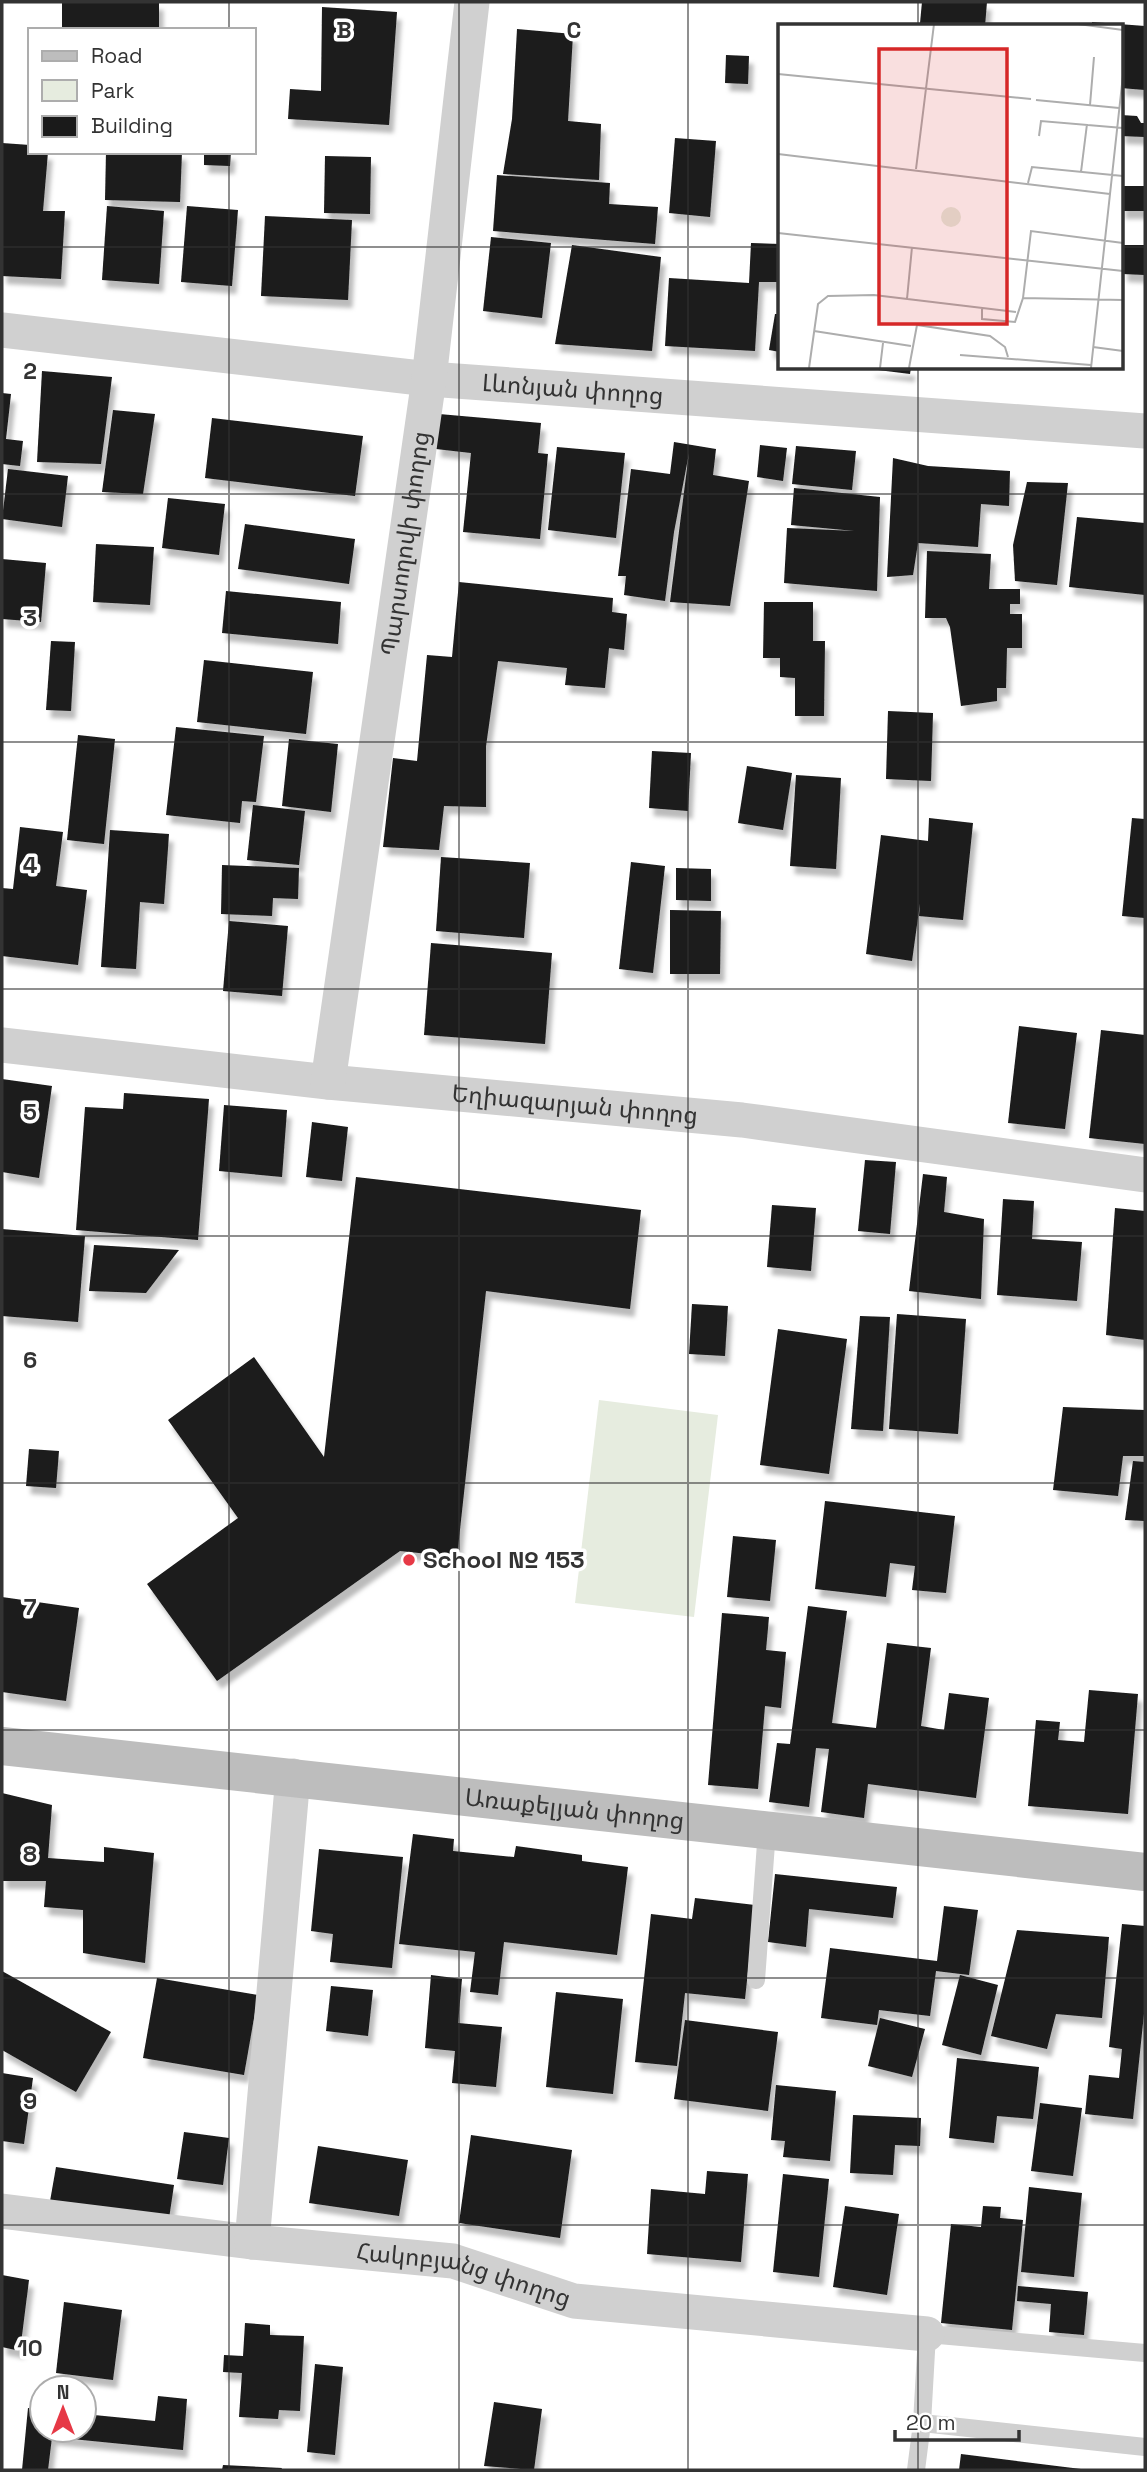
<svg xmlns="http://www.w3.org/2000/svg" width="1147" height="2472" font-family="'Space Grotesk','Noto Sans Armenian',sans-serif">
<style>
.green{fill:#e6ecdf}
.building{fill:#1a1a1a;filter:url(#shadow)}
.lines{fill:none;stroke-linecap:round;stroke-linejoin:round}
.lane{stroke:#d0d0d0;stroke-width:18}
.street{stroke:#d0d0d0;stroke-width:35}
.secondary{stroke:#bdbdbd;stroke-width:38}
.grid{fill:none;stroke:#333;stroke-width:2;stroke-opacity:0.55}
.poi-dot{fill:#e63946;stroke:#fff;stroke-width:2.5}
.labels{text-anchor:middle;stroke-width:7;stroke-linejoin:round;paint-order:stroke}
.street-label{font-size:24px;fill:#333;stroke:#fff}
.poi-label{font-size:24px;font-weight:bold;fill:#333;stroke:#fff;text-anchor:start}
.inset-road{fill:none;stroke:#adadad;stroke-width:2}
.view{fill:#d62828;fill-opacity:0.15;stroke:#d62828;stroke-width:3.5}
.inset-edge{fill:none;stroke:#333;stroke-width:3.5}
.grid-label{font-size:23px;text-anchor:middle;font-weight:bold;fill:#333;stroke:#fff;stroke-width:7;stroke-linejoin:round;paint-order:stroke}
</style>
<defs>
<filter id="shadow"><feDropShadow dx="4.5" dy="8" stdDeviation="2" flood-color="#0004"/></filter>
</defs>
<rect width="100%" height="100%" fill="#fff"/>
<!-- green -->
<polygon class="green" points="599,1400 718,1415 694,1617 575,1603"/>
<!-- building -->
<g class="building">
<rect x="62" y="2" width="97" height="28"/>
<polygon points="922,2 987,2 985,26 945,26 920,23"/>
<polygon points="322,7 397,12 389,125 288,119 290,89 321,91"/>
<polygon points="1092,22 1145,26 1145,90 1121,88 1121,26 1092,26"/>
<polygon points="517,29 573,34 568,121 601,124 599,180 503,174 512,119"/>
<polygon points="726,55 749,56 748,84 725,83"/>
<polygon points="1121,115 1137,116 1141,123 1145,123 1145,137 1121,136"/>
<polygon points="675,138 716,141 710,217 669,213"/>
<polygon points="2,143 30,145 30,152 48,152 43,211 65,211 61,279 2,276"/>
<polygon points="106,152 182,152 180,202 105,200"/>
<polygon points="204,152 231,152 230,166 204,165"/>
<polygon points="325,156 371,157 370,214 324,213"/>
<polygon points="497,175 610,183 609,204 658,207 655,244 493,231"/>
<rect x="1121" y="186" width="24" height="25"/>
<polygon points="107,206 164,211 159,284 102,280"/>
<polygon points="187,206 238,210 232,286 181,282"/>
<polygon points="265,216 352,220 348,300 261,296"/>
<polygon points="491,237 551,243 542,318 483,311"/>
<polygon points="751,243 780,244 780,282 759,282 755,351 665,346 669,278 749,283"/>
<polygon points="572,245 661,257 652,351 555,344"/>
<polygon points="1123,245 1145,245 1145,275 1123,274"/>
<polygon points="775,314 780,314 780,352 769,350"/>
<polygon points="870,368 911,368 910,374 870,369"/>
<polygon points="42,371 112,377 101,464 37,462"/>
<polygon points="2,393 11,394 6,439 23,441 20,466 2,464"/>
<polygon points="113,410 155,414 143,494 102,492"/>
<polygon points="439,414 541,423 538,453 548,454 540,539 463,532 471,453 436,449"/>
<polygon points="212,418 363,436 355,496 205,478"/>
<polygon points="674,442 716,449 713,475 749,481 730,606 670,602 689,453 674,532 665,601 624,595 626,576 618,576 631,469 670,474"/>
<polygon points="760,445 787,448 783,481 757,477"/>
<polygon points="796,446 856,451 852,490 792,484"/>
<polygon points="557,447 625,453 616,538 548,530"/>
<polygon points="893,458 928,466 1010,471 1009,506 981,504 978,547 918,543 913,575 887,577"/>
<polygon points="8,469 68,476 62,527 2,519"/>
<polygon points="1027,482 1068,483 1057,585 1015,581 1013,545"/>
<polygon points="794,488 880,497 877,591 784,583 787,528 855,531 791,525"/>
<polygon points="168,498 225,504 219,555 162,548"/>
<polygon points="1077,517 1145,523 1145,595 1069,587"/>
<polygon points="245,524 355,539 349,584 238,569"/>
<polygon points="96,544 154,547 150,605 93,602"/>
<polygon points="927,551 991,554 989,589 1020,589 1020,604 1010,604 1010,614 1022,614 1022,648 1007,648 1006,688 997,688 997,701 961,706 950,627 946,618 925,618"/>
<polygon points="2,559 46,563 41,622 2,619"/>
<polygon points="459,582 613,598 612,612 627,614 624,650 609,648 605,688 565,685 567,668 498,661 486,746 486,807 444,806 439,850 383,847 393,758 417,761 427,655 452,657"/>
<polygon points="226,591 341,602 338,644 222,633"/>
<polygon points="764,602 813,602 813,641 825,641 824,716 795,716 795,678 780,677 780,658 763,658"/>
<polygon points="51,641 75,642 71,711 46,710"/>
<polygon points="204,660 313,672 306,734 197,722"/>
<polygon points="888,711 933,713 931,781 886,779"/>
<polygon points="176,727 264,736 256,802 242,801 240,823 166,815"/>
<polygon points="78,735 115,739 104,844 67,840"/>
<polygon points="289,739 338,744 331,812 282,806"/>
<polygon points="652,751 691,753 688,811 649,808"/>
<polygon points="747,766 792,773 783,830 738,823"/>
<polygon points="796,775 841,778 836,869 790,866"/>
<polygon points="253,805 305,811 299,865 247,860"/>
<polygon points="929,818 973,823 963,920 919,916 920,903 912,961 866,954 881,835 928,841"/>
<polygon points="1132,818 1145,819 1145,918 1122,916"/>
<polygon points="20,827 63,832 56,886 87,890 78,965 2,956 2,888 13,889"/>
<polygon points="110,830 169,834 164,904 140,902 136,969 101,967"/>
<polygon points="441,857 530,863 524,938 436,931"/>
<polygon points="631,862 665,866 653,973 619,969"/>
<polygon points="222,865 299,868 298,899 273,898 272,916 221,914"/>
<polygon points="676,868 711,869 711,901 676,900"/>
<polygon points="670,910 721,911 720,974 670,974"/>
<polygon points="229,921 288,926 282,996 223,991"/>
<polygon points="431,943 552,953 545,1044 424,1035"/>
<polygon points="1019,1026 1077,1033 1065,1129 1008,1123"/>
<polygon points="1101,1030 1145,1035 1145,1144 1089,1138"/>
<polygon points="2,1079 52,1086 39,1178 2,1172"/>
<polygon points="124,1093 209,1099 198,1240 76,1230 85,1107 123,1109"/>
<polygon points="224,1105 287,1110 282,1177 219,1171"/>
<polygon points="312,1122 348,1127 342,1181 306,1177"/>
<polygon points="865,1160 896,1162 890,1234 858,1231"/>
<polygon points="923,1174 947,1177 944,1212 984,1219 981,1299 909,1291"/>
<polygon points="356,1177 641,1210 630,1309 486,1291 457,1557 400,1551 217,1681 147,1584 238,1518 168,1420 254,1357 324,1457"/>
<polygon points="1003,1199 1034,1201 1032,1239 1082,1242 1077,1301 997,1295"/>
<polygon points="772,1205 816,1208 811,1271 767,1267"/>
<polygon points="1115,1208 1145,1211 1145,1340 1106,1335"/>
<polygon points="2,1229 85,1236 78,1322 2,1316"/>
<polygon points="94,1245 179,1250 146,1293 89,1291"/>
<polygon points="692,1304 728,1306 725,1356 689,1354"/>
<polygon points="897,1314 966,1319 958,1434 889,1429"/>
<polygon points="860,1316 890,1317 883,1431 851,1429"/>
<polygon points="778,1329 847,1339 829,1474 760,1465"/>
<polygon points="1063,1407 1145,1410 1145,1456 1123,1456 1118,1496 1053,1490"/>
<polygon points="29,1449 59,1451 56,1488 26,1486"/>
<polygon points="1133,1461 1145,1462 1145,1521 1125,1520"/>
<polygon points="825,1501 955,1516 946,1593 912,1590 915,1566 890,1563 886,1597 815,1589"/>
<polygon points="733,1536 776,1540 770,1601 727,1597"/>
<polygon points="2,1597 79,1608 66,1701 2,1692"/>
<polygon points="808,1606 847,1611 832,1723 876,1728 887,1643 931,1648 921,1726 944,1730 949,1693 989,1698 976,1798 868,1784 864,1818 821,1812 829,1749 816,1748 809,1807 769,1802 777,1743 790,1744"/>
<polygon points="722,1613 769,1617 766,1650 786,1652 781,1708 765,1706 758,1789 708,1785"/>
<polygon points="1089,1690 1138,1694 1128,1814 1028,1806 1036,1720 1060,1722 1058,1740 1084,1742"/>
<polygon points="2,1793 52,1805 48,1858 104,1862 104,1847 154,1853 145,1963 83,1953 83,1910 44,1907 46,1881 2,1881"/>
<polygon points="413,1834 454,1839 453,1851 514,1857 516,1846 582,1855 582,1861 628,1867 617,1955 504,1942 498,1995 470,1992 475,1952 399,1944"/>
<polygon points="319,1849 403,1857 392,1968 330,1962 333,1934 311,1931"/>
<polygon points="775,1874 897,1887 893,1918 809,1909 806,1947 768,1942"/>
<polygon points="695,1898 755,1905 745,1999 685,1993 677,2066 635,2062 651,1914 692,1919"/>
<polygon points="944,1906 978,1910 969,1975 936,1971 930,2016 879,2010 877,2025 821,2018 830,1948 937,1961"/>
<polygon points="1122,1924 1145,1926 1145,2004 1133,2119 1085,2114 1089,2075 1119,2078 1122,2049 1109,2047"/>
<polygon points="1017,1930 1109,1937 1102,2018 1056,2014 1047,2049 991,2036"/>
<polygon points="2,1971 111,2032 76,2092 2,2050"/>
<polygon points="431,1975 462,1979 458,2023 502,2027 496,2087 452,2083 455,2051 425,2048"/>
<polygon points="960,1975 998,1985 981,2055 942,2045"/>
<polygon points="157,1978 258,1995 244,2075 143,2058"/>
<polygon points="331,1986 373,1990 368,2036 326,2031"/>
<polygon points="556,1992 623,1999 613,2094 546,2087"/>
<polygon points="880,2018 925,2029 912,2077 868,2066"/>
<polygon points="685,2020 778,2032 768,2111 674,2099"/>
<polygon points="957,2058 1039,2067 1033,2119 997,2116 994,2143 949,2138"/>
<polygon points="2,2073 33,2078 24,2144 2,2141"/>
<polygon points="776,2085 836,2091 830,2161 783,2157 785,2141 771,2140"/>
<polygon points="1040,2103 1082,2108 1073,2176 1031,2171"/>
<polygon points="853,2115 921,2118 920,2146 895,2145 893,2175 850,2173"/>
<polygon points="184,2132 229,2138 223,2185 177,2179"/>
<polygon points="471,2135 572,2150 560,2238 459,2223"/>
<polygon points="318,2146 408,2160 399,2216 309,2203"/>
<polygon points="56,2167 174,2185 168,2225 49,2207"/>
<polygon points="707,2171 748,2174 741,2262 647,2254 651,2189 705,2194"/>
<polygon points="783,2174 829,2179 819,2277 773,2272"/>
<polygon points="1029,2187 1082,2193 1074,2277 1021,2272"/>
<polygon points="845,2206 899,2214 887,2295 833,2287"/>
<polygon points="983,2206 1001,2207 1000,2218 1023,2220 1012,2330 941,2323 951,2224 981,2227"/>
<polygon points="2,2275 29,2280 20,2351 2,2347"/>
<polygon points="1018,2286 1088,2292 1084,2335 1049,2332 1051,2304 1017,2301"/>
<polygon points="64,2302 122,2310 113,2380 56,2373"/>
<polygon points="245,2323 270,2325 270,2335 304,2336 300,2411 279,2410 278,2419 239,2417 242,2373 223,2372 224,2355 243,2356"/>
<polygon points="315,2364 343,2367 335,2455 307,2452"/>
<polygon points="158,2396 187,2399 183,2450 52,2437 48,2470 22,2470 28,2408 42,2410 42,2430 84,2430 84,2414 155,2421"/>
<polygon points="494,2402 542,2409 534,2470 484,2466"/>
<polygon points="961,2454 1081,2469 1081,2470 959,2470"/>
<polygon points="223,2465 282,2468 281,2470 222,2470"/>
</g>
<g class="lines">
<!-- lane -->
<g class="lane">
<polyline points="756,1980 767,1830"/>
<polyline points="1145,2353 927,2334 922,2423 1145,2447"/>
<polyline points="916,2470 922,2423"/>
</g>
<!-- street -->
<g class="street">
<path id="s1" d="M2,330l427,49 716,52"/>
<path id="s2" d="M2,1045l326,37 414,38 403,55"/>
<path id="s3" d="M328,1082l101,-703 43,-377"/>
<path id="s4" d="M2,2211l250,31 201,19 121,40 353,33"/>
<polyline points="252,2242 293,1776"/>
</g>
<!-- secondary -->
<path class="secondary" id="s5" d="M2,1746l1143,126"/>
</g>
<!-- grid -->
<path class="grid" d="M229,2v28M459,2v2468M688,2v2468M918,2v24M229,152v2318M2,247h778M1121,247h24M918,368v2102M2,494h1143M2,742h1143M2,989h1143M2,1236h1143M2,1483h1143M2,1730h1143M2,1978h1143M2,2225h1143"/>
<!-- markers -->
<circle class="poi-dot" cx="409" cy="1560" r="7"/>
<g class="labels">
<!-- street labels -->
<g class="street-label">
<text dy="8" stroke="none"><textPath href="#s1" startOffset="574">Լևոնյան փողոց</textPath></text>
<text dy="8" stroke="none"><textPath href="#s3" startOffset="544">Պարսողովի փողոց</textPath></text>
<text dy="8" stroke="none"><textPath href="#s2" startOffset="576">Եղիազարյան փողոց</textPath></text>
<text dy="8" stroke="none"><textPath href="#s5" startOffset="576">Առաքելյան փողոց</textPath></text>
<text dy="8" stroke="none"><textPath href="#s4" startOffset="467">Հակոբյանց փողոց</textPath></text>
</g>
<!-- poi labels -->
<g class="poi-label">
<text x="423" y="1568">School № 153</text>
</g>
</g>
<!-- overview -->
<g transform="translate(778 24)">
<rect width="345" height="345" fill="#fff"/>
<path d="M163 193a10 10 0 1 1 20 0a10 10 0 1 1-20 0Z" fill="#e6ecdf"/>
<path class="inset-road" d="M300,0l45,6M0,50l253,25M258,76l83,8M312,81l4,-48M261,112l2,-15 82,7M0,130l332,40M138,145l18,-145M303,148l6,-48M250,159l4,-16 91,9M0,209l345,38M245,274l8,-67 92,12M129,275l5,-52M204,285v10l33,3 8,-24 100,2M36,307l97,15M315,323l30,4M182,331l131,10M31,344l9,-64 10,-8 46,-1 142,17M102,344l3,-25M131,344l8,-43 73,11 15,11 3,10M313,344l32,-293"/>
<path class="view" d="M101,25h128v275h-128z"/>
<rect width="345" height="345" class="inset-edge"/>
</g>
<g class="grid-label">
<text x="344" y="38">B</text>
<text x="574" y="38">C</text>
<text x="30" y="379">2</text>
<text x="30" y="626">3</text>
<text x="30" y="873">4</text>
<text x="30" y="1120">5</text>
<text x="30" y="1368">6</text>
<text x="30" y="1615">7</text>
<text x="30" y="1862">8</text>
<text x="30" y="2109">9</text>
<text x="30" y="2356">10</text>
</g>
<!-- border -->
<rect width="1147" height="2472" fill="none" stroke="#333333" stroke-width="7"/>
<!-- legend -->
<rect x="28" y="28" width="228" height="126" fill="#ffffff" stroke="#adadad" stroke-width="2"/>
<rect x="42" y="51" width="35" height="10" fill="#bdbdbd" stroke="#adadad" stroke-width="2"/>
<text x="91" y="63" font-size="21" fill="#333333">Road</text>
<rect x="42" y="80" width="35" height="21" fill="#e6ecdf" stroke="#adadad" stroke-width="2"/>
<text x="91" y="98" font-size="21" fill="#333333">Park</text>
<rect x="42" y="116" width="35" height="21" fill="#1a1a1a" stroke="#adadad" stroke-width="2"/>
<text x="91" y="133" font-size="21" fill="#333333">Building</text>
<!-- north arrow -->
<g transform="translate(63 2409)"><circle r="33" fill="#ffffff" stroke="#adadad" stroke-width="2"/>
<path d="M0-5L12 26L0 18L-12 26Z" fill="#e63946"/>
<text y="-10" font-size="19" font-weight="bold" text-anchor="middle" fill="#333333">N</text>
</g>
<!-- scale -->
<path d="M895 2430v10h124v-10" fill="none" stroke="#333333" stroke-width="3.5"/>
<text x="906" y="2430" font-size="21" fill="#333333" stroke="#ffffff" stroke-width="5" paint-order="stroke">20 m</text>
</svg>
